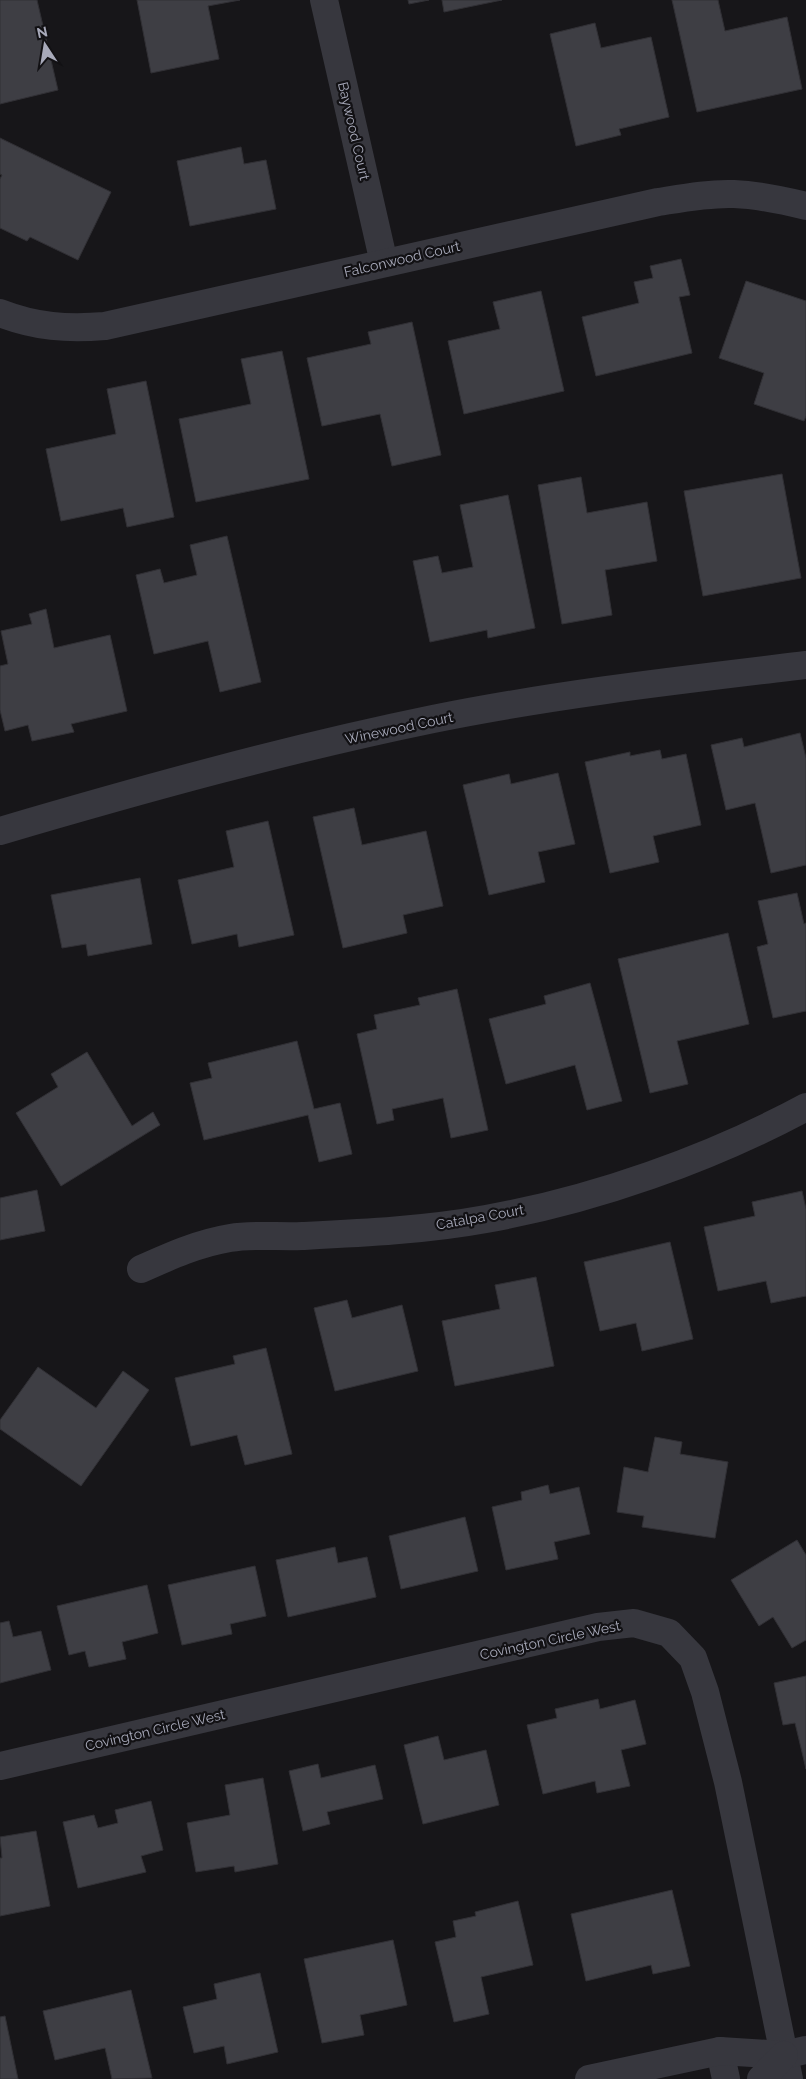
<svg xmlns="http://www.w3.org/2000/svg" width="806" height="2079" font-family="Raleway,sans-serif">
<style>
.building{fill:#3e3e44;stroke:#313035}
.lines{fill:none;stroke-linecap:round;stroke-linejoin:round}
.street{stroke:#37373e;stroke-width:28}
.labels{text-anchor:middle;stroke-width:4.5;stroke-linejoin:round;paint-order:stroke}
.street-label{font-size:14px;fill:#a8aaba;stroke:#121114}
</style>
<rect width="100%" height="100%" fill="#171619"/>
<!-- building -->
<g class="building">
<polygon points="0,0 37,0 58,90 0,104"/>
<polygon points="137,0 240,0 208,6 219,59 151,73"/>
<polygon points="408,0 429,0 409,4"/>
<polygon points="442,0 502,0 444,12"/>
<polygon points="672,0 718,0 725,31 787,17 802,89 697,112"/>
<polygon points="595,23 601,48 651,37 669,117 619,129 621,135 576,146 550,34"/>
<polygon points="0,138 111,192 78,260 30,237 27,241 0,228 0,179 2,175 0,174"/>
<polygon points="241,147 244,164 266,160 276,209 190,226 177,161"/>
<polygon points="681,259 690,295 679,297 692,353 596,376 582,317 639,303 634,282 653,278 650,266"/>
<polygon points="746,281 806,301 806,416 804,421 754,404 764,373 719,358"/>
<polygon points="541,291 564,391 464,414 448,341 500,329 493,302"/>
<polygon points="412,322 441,455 392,466 380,414 322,426 307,358 371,344 368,332"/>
<polygon points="282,351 309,479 196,502 179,419 251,404 241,359"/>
<polygon points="146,381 174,517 127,527 123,508 61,521 46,449 116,434 107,389"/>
<polygon points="782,474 801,578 703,596 684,491"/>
<polygon points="581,477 587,513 647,502 657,561 605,570 612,615 562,624 538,485"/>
<polygon points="508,495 535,628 488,638 487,630 430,642 413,561 438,556 442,573 473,567 460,505"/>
<polygon points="227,536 261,682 220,692 208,641 154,654 136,575 160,569 164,583 197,575 190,545"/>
<polygon points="46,609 54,648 110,635 127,711 71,724 74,732 32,741 28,725 5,731 0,710 0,666 8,664 1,631 32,624 29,614"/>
<polygon points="800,733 806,758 806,865 771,873 755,803 726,810 711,745 742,738 744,747"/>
<polygon points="660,750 662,759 686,754 701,825 653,836 659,862 610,873 585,762 630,752 630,756"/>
<polygon points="558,773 575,844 538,852 545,882 489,895 463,785 509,774 511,784"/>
<polygon points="354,808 362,845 426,831 443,906 403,915 407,933 343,948 313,817"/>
<polygon points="268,821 294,935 239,947 237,934 192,944 178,880 234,867 226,831"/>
<polygon points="140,878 152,944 88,956 86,944 62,948 51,895"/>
<polygon points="797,893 804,924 806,923 806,1011 773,1018 757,947 768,944 758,901"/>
<polygon points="728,933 749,1024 677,1041 688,1084 650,1093 618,959"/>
<polygon points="590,983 622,1101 587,1110 575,1065 506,1084 489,1019 546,1004 544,996"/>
<polygon points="457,989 488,1130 451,1138 443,1098 392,1109 394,1120 377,1124 357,1034 377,1029 374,1015 420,1005 418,998"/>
<polygon points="297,1041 314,1109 340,1103 352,1154 319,1162 308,1115 204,1140 190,1083 212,1078 208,1063"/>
<polygon points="87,1052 132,1126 153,1112 160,1125 61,1186 16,1113 58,1087 51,1074"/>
<polygon points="37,1190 45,1231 0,1240 0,1198"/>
<polygon points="802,1191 806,1209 806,1296 771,1303 766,1281 718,1291 704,1227 755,1216 752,1202"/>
<polygon points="670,1242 693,1339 642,1351 636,1323 600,1331 584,1262"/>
<polygon points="536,1277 554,1366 455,1386 442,1321 500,1309 495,1285"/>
<polygon points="347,1300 352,1318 402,1305 418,1371 335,1391 314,1308"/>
<polygon points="266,1348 292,1454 245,1465 237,1435 191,1446 175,1378 235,1364 233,1356"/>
<polygon points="38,1367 96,1408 123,1371 149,1390 81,1486 0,1429 0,1420"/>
<polygon points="655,1437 682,1442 680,1454 728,1462 715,1538 642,1527 644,1516 617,1512 624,1467 648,1472"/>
<polygon points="548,1485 550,1494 579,1487 590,1534 554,1542 558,1559 506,1570 492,1507 522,1500 521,1492"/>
<polygon points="465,1517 478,1571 401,1589 389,1536"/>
<polygon points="797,1540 806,1555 806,1640 792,1648 773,1617 759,1626 731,1580"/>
<polygon points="335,1547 338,1563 367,1557 376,1597 288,1617 276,1560"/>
<polygon points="255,1566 266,1616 230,1624 232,1634 182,1645 168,1585"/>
<polygon points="147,1585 158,1633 122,1642 126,1659 89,1667 85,1651 69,1655 57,1606"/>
<polygon points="9,1621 13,1637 41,1631 51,1670 0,1683 0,1623"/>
<polygon points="806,1676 806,1769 795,1723 783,1725 774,1683"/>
<polygon points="598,1699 600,1709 635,1700 646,1744 621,1750 630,1786 597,1793 595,1781 543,1794 527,1725 557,1718 555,1709"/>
<polygon points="438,1736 444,1760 486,1750 499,1805 423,1824 404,1745"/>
<polygon points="318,1764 321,1778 375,1765 383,1799 327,1812 330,1824 303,1831 289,1771"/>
<polygon points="263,1778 278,1864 235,1872 234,1866 196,1872 187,1823 230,1815 225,1785"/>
<polygon points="151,1801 163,1850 141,1856 146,1872 78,1888 63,1822 94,1815 98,1828 118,1823 115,1810"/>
<polygon points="36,1831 50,1906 0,1916 0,1858 2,1858 0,1837"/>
<polygon points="672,1890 690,1966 653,1974 651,1965 586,1981 571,1914"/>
<polygon points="518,1901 533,1965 481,1977 489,2014 454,2022 435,1942 456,1937 453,1921 476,1916 475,1912"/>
<polygon points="393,1940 407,2005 360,2015 364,2035 322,2043 304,1959"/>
<polygon points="260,1973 278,2052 227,2064 224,2046 194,2053 183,2007 217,1999 214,1984"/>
<polygon points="131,1990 152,2078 112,2079 105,2048 55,2060 43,2011"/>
<polygon points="5,2016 18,2079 0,2079 0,2017"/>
</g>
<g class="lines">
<!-- street -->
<g class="street">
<polyline points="324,0 384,263"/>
<path d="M0,313c36,14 67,16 105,13l553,-124c25,-4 51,-9 76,-8 25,1 48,6 72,12"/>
<path d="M0,831c143,-42 287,-82 433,-112 123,-25 248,-39 373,-54"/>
<path d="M141,1269c29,-13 58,-26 89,-31 24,-4 48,-1 72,-2 61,-3 124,-6 184,-17 107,-19 224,-60 320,-112"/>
<polyline points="0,1766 598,1627 634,1623 669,1633 693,1658 705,1692 728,1782 789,2079"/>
<polyline points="720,2051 726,2079"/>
<polyline points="589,2079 720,2051 784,2055 806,2050"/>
<polyline points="761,2079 784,2055"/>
</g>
</g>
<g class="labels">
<!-- street labels -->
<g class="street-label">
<text transform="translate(354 131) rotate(77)" y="5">Baywood Court</text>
<text transform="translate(402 259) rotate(-13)" y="5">Falconwood Court</text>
<text transform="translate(399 728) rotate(-12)" y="5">Winewood Court</text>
<text transform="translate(480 1217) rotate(-10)" y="5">Catalpa Court</text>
<text transform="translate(550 1640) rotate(-12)" y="5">Covington Circle West</text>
<text transform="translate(155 1730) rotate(-13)" y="5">Covington Circle West</text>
</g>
</g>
<!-- north arrow -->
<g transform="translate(45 45) rotate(348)" stroke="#121114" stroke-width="4" paint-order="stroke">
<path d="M0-4L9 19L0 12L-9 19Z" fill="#a8aaba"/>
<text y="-8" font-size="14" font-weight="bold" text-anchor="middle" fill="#a8aaba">N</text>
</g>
</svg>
